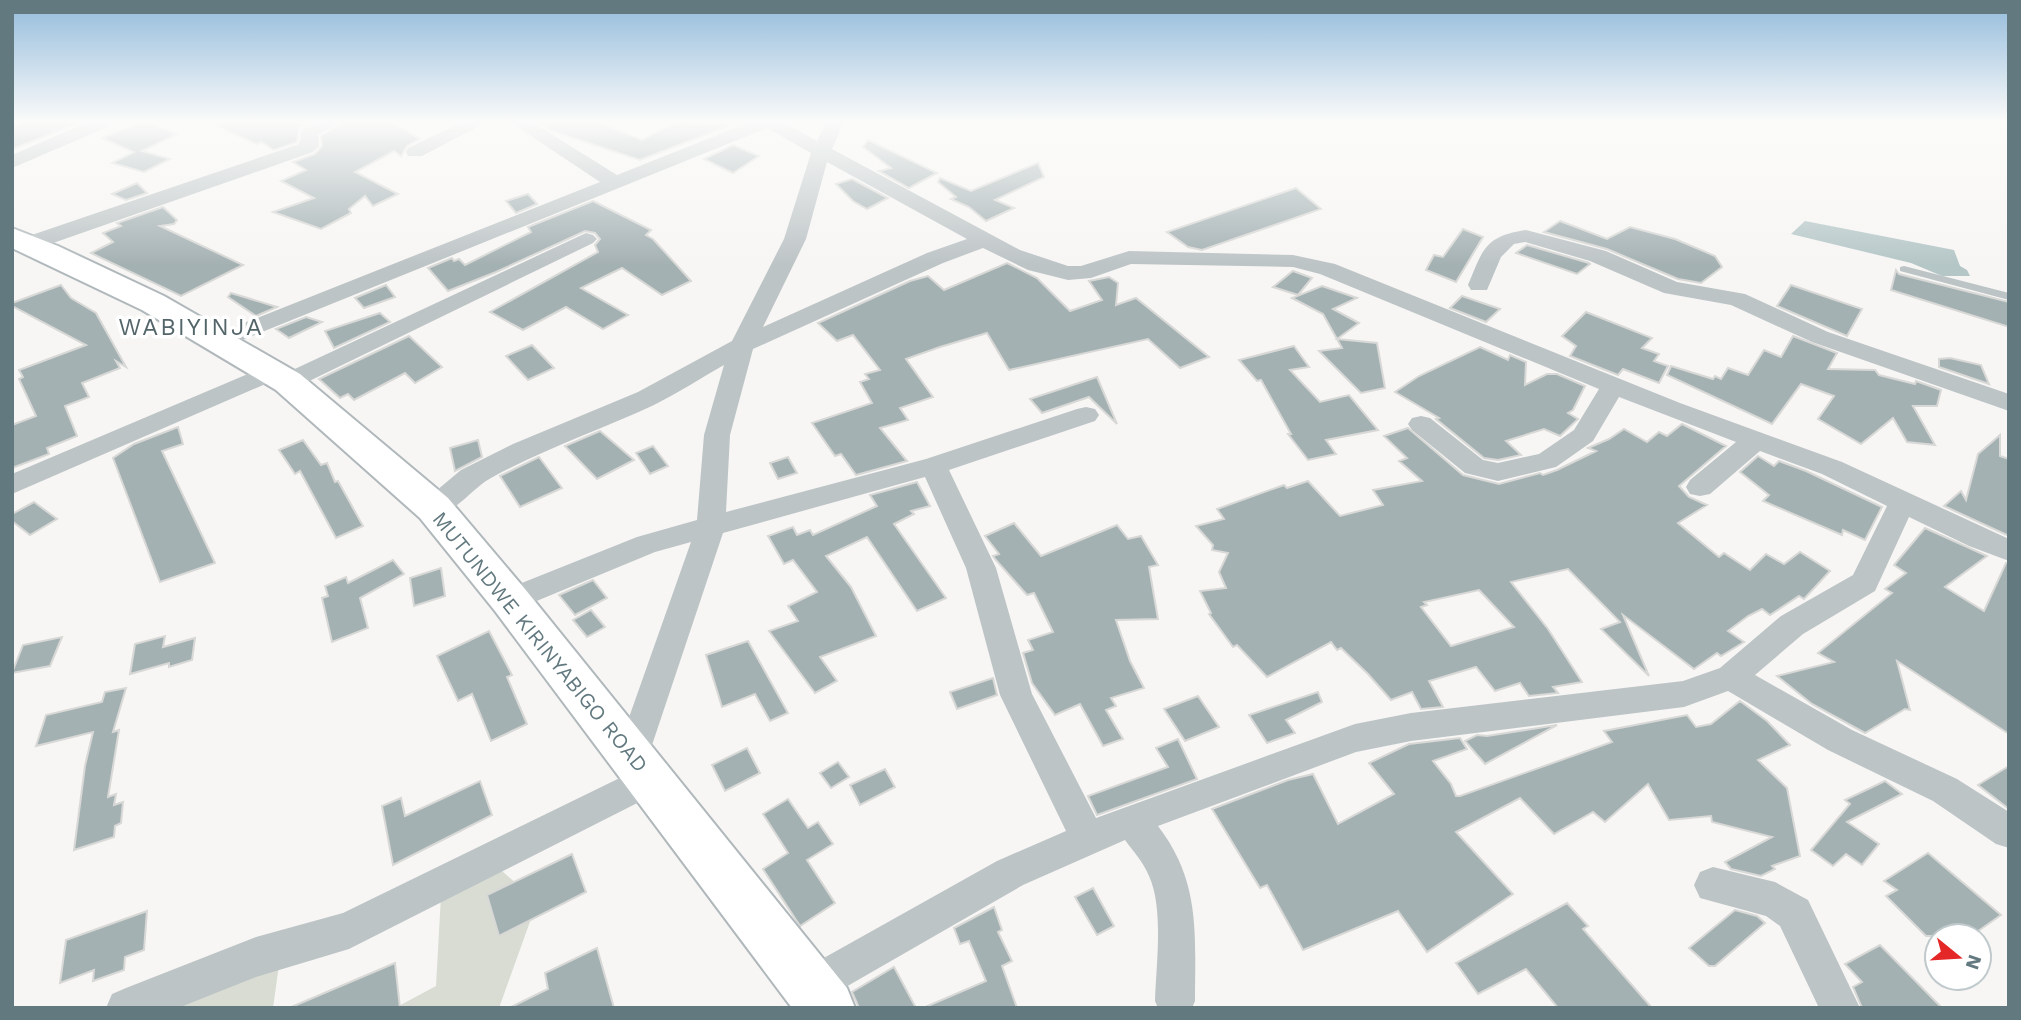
<svg xmlns="http://www.w3.org/2000/svg" width="2021" height="1020" font-family="'Work Sans',sans-serif">
<style>
.green{fill:#d8dcd3}
.water{fill:#b5c6c7}
.building{fill:#a4b1b3;stroke:#d8d8d6;stroke-width:2;fill-rule:evenodd}
.lines{fill:none;stroke-linecap:round;stroke-linejoin:round}
.secondary-casing{stroke:#b0b8bb;stroke-width:4}
.lane{fill:#bdc4c6;fill-rule:evenodd}
.street{fill:#bdc4c6;fill-rule:evenodd}
.secondary{fill:#fff;fill-rule:evenodd}
.labels{text-anchor:middle;stroke-width:7;stroke-linejoin:round;paint-order:stroke}
.street-label{font-size:21px;fill:#62797f;stroke:#fff}
.quarter-label{font-size:24px;letter-spacing:2px;fill:#54656a;stroke:#fff}
</style>
<rect width="100%" height="100%" fill="#f7f6f4"/>
<!-- green -->
<g class="green">
<polygon points="502,871 537,902 499,1008 395,1008 436,986 441,896"/>
<polygon points="279,965 273,1008 161,1008"/>
</g>
<!-- water -->
<polygon class="water" points="1805,221 1954,250 1960,266 1967,270 1970,276 1942,276 1911,263 1791,234"/>
<!-- building -->
<g class="building">
<polygon points="23,122 76,122 76,124 12,149 12,127"/>
<polygon points="141,122 148,122 177,134 142,151 170,159 144,172 112,163 134,152 102,138"/>
<polygon points="208,122 310,122 299,128 297,142 274,150 261,142 257,144"/>
<polygon points="344,122 391,122 420,139 407,146 401,156 394,151 355,172 398,194 373,206 365,196 349,209 351,213 321,229 273,212 314,198 281,181 306,170 293,162 315,154 322,146 321,136"/>
<polygon points="538,122 598,122 642,140 676,122 733,124 640,160 550,130"/>
<polygon points="868,140 937,173 909,188 879,171 891,168 863,147"/>
<polygon points="733,145 759,156 733,173 704,159"/>
<polygon points="1038,163 1044,177 995,200 1014,208 986,221 969,207 951,199 956,197 938,182 940,178 971,191"/>
<polygon points="852,179 888,198 867,209 853,201 836,184"/>
<polygon points="137,183 147,193 126,200 112,194"/>
<polygon points="1296,188 1321,209 1202,250 1188,247 1167,232"/>
<polygon points="528,194 537,204 516,213 506,201"/>
<polygon points="593,201 651,230 646,235 653,239 691,281 662,295 622,268 581,288 628,315 603,329 566,307 523,330 490,312 598,252 595,245 600,239 595,233 585,231 496,272 448,291 428,268 452,258 454,261 459,259 465,265 531,232 528,227"/>
<polygon points="163,207 177,220 174,224 160,226 243,265 181,296 91,253 113,242 103,233 121,226 117,223"/>
<polygon points="1560,221 1607,239 1630,227 1675,239 1715,256 1722,267 1701,283 1678,279 1607,249 1544,232"/>
<polygon points="1463,229 1483,237 1456,282 1426,270 1434,255 1443,257"/>
<polygon points="1527,245 1589,263 1590,264 1577,274 1516,253"/>
<polygon points="1007,263 1037,278 1070,311 1102,300 1089,281 1109,277 1118,283 1116,305 1136,298 1209,357 1180,368 1148,339 1009,370 987,333 940,347 906,359 933,397 900,408 908,420 880,428 907,461 856,475 841,454 835,456 812,423 872,403 860,382 869,379 865,374 880,370 853,335 837,341 818,323 910,281 928,276 944,290"/>
<polygon points="1896,270 1899,274 2009,302 2009,327 1891,290"/>
<polygon points="1293,271 1312,278 1298,295 1273,287"/>
<polygon points="61,285 71,298 96,313 126,367 116,361 120,368 82,383 89,397 65,406 77,436 47,448 49,454 12,468 12,425 36,416 19,379 23,377 19,370 86,345 12,306 12,303"/>
<polygon points="386,285 395,297 364,308 355,298"/>
<polygon points="1791,285 1862,309 1847,336 1777,306"/>
<polygon points="1322,286 1357,298 1333,309 1359,323 1337,339 1377,343 1385,388 1361,393 1319,351 1342,348 1323,314 1292,298"/>
<polygon points="231,293 277,307 256,316 228,297"/>
<polygon points="1462,296 1500,309 1486,322 1450,308"/>
<polygon points="1586,312 1652,338 1642,348 1659,354 1654,361 1668,366 1659,383 1623,369 1618,375 1570,356 1576,346 1562,336"/>
<polygon points="380,313 390,322 334,348 325,331"/>
<polygon points="306,317 322,322 289,338 276,329"/>
<polygon points="409,336 442,367 415,383 405,373 354,400 348,394 340,398 319,379"/>
<polygon points="1793,336 1837,353 1828,369 1875,370 1879,375 1915,384 1916,381 1941,390 1937,406 1913,406 1935,445 1907,442 1893,418 1861,444 1818,419 1834,396 1801,384 1772,424 1667,375 1671,366 1713,379 1715,376 1721,379 1728,368 1748,375 1764,350 1781,357"/>
<polygon points="532,345 554,368 528,380 506,356"/>
<polygon points="1294,346 1309,367 1290,370 1320,402 1349,395 1378,430 1326,440 1336,454 1308,460 1288,434 1291,434 1261,380 1257,381 1239,360"/>
<polygon points="1480,347 1508,360 1510,355 1526,362 1525,385 1547,374 1557,374 1585,386 1573,410 1568,413 1578,419 1560,436 1544,429 1506,441 1521,455 1498,460 1484,458 1436,419 1439,418 1395,392 1419,376"/>
<polygon points="1950,358 1981,365 1989,384 1939,367 1939,359"/>
<polygon points="1097,377 1117,424 1089,397 1042,413 1030,399"/>
<path d="M1682,424l44,22 -47,40 10,11 18,8 -29,18 41,34 5,-4 26,17 16,-16 18,10 16,-12 30,19 -26,28 -5,-3 -29,19 -8,-6 -14,7 -20,15 16,11 -23,14 -4,-3 -23,16 -71,-54 26,61 -48,-47 19,-7 -52,-53 -57,13 37,47 34,53 -29,5 5,6 -29,3 -9,-13 -25,8 -19,-24 -47,14 14,26 -22,2 -9,-17 -21,8 -23,-26 -27,-26 -4,2 -6,-8 -64,35 -30,-32 -4,2 -24,-33 2,-1 -11,-22 26,-3 -7,-16 9,-19 -16,-3 1,-5 -17,-19 28,-7 -7,-10 67,-24 3,3 21,-7 32,35 43,-11 -10,-15 49,-9 -23,-20 8,-3 -23,-22 24,-8 55,47 36,9 41,-11 3,2 14,-5 39,-19 -8,-3 21,-9 15,-10 23,13 12,-10 8,4zM1479,590l35,37 -63,19 -30,-39 6,-2 -3,-3z"/>
<polygon points="178,427 183,444 162,451 215,563 160,582 113,458 134,444"/>
<polygon points="600,431 634,460 597,479 565,446"/>
<polygon points="2000,435 2000,456 2009,459 2009,536 1944,506 1961,491 1966,500 1978,454"/>
<polygon points="303,440 321,465 327,463 335,482 338,481 363,526 336,538 300,471 295,474 279,450"/>
<polygon points="478,440 482,457 455,471 450,448"/>
<polygon points="653,446 668,466 650,474 636,453"/>
<polygon points="1758,456 1774,466 1779,461 1806,471 1882,507 1865,540 1843,530 1842,535 1763,501 1769,495 1740,472"/>
<polygon points="539,457 562,488 520,507 500,476"/>
<polygon points="788,457 797,473 778,479 770,463"/>
<polygon points="917,482 930,506 911,511 914,514 894,524 946,598 917,611 867,537 826,556 851,587 876,636 820,657 837,681 815,693 769,631 798,621 788,606 817,592 793,560 784,564 768,536 793,527 797,535 810,530 813,535 877,506 870,495"/>
<polygon points="34,502 57,519 30,535 12,521 12,514"/>
<polygon points="1014,523 1041,556 1117,525 1128,539 1141,536 1158,565 1149,567 1158,619 1116,620 1130,661 1144,688 1111,698 1116,706 1106,710 1123,739 1103,746 1080,704 1055,715 1032,683 1023,653 1033,650 1028,640 1053,632 1034,593 1027,595 995,559 993,556 999,554 985,536"/>
<polygon points="1925,528 1987,556 1945,587 1984,611 2006,563 2009,563 2009,734 1897,661 1910,710 1905,709 1865,733 1812,704 1777,676 1834,662 1818,653 1892,593 1885,589 1906,573 1894,565"/>
<polygon points="393,560 404,574 360,598 368,628 332,642 322,598 328,596 325,586 346,577 348,583"/>
<polygon points="441,568 445,596 414,606 410,578"/>
<polygon points="593,580 607,598 575,615 559,595"/>
<polygon points="591,610 605,627 587,637 573,620"/>
<polygon points="489,631 512,675 507,677 527,724 491,741 472,694 458,701 437,656"/>
<polygon points="165,636 163,647 195,638 192,660 169,667 169,663 130,674 135,644"/>
<polygon points="62,637 50,666 12,673 23,645"/>
<polygon points="748,641 788,713 770,721 755,694 722,707 706,655"/>
<polygon points="993,678 997,695 957,709 950,692"/>
<polygon points="126,688 113,732 119,730 108,797 116,794 114,805 123,802 121,823 115,826 114,837 74,850 85,766 93,732 36,746 46,715 102,702 105,692"/>
<polygon points="1318,692 1322,702 1286,720 1295,733 1267,743 1249,715"/>
<polygon points="1198,696 1219,727 1185,741 1164,709"/>
<polygon points="1740,701 1767,721 1790,745 1758,760 1787,788 1800,856 1772,866 1775,869 1761,876 1731,869 1725,862 1772,837 1712,822 1711,816 1669,820 1648,784 1605,822 1593,812 1554,834 1520,798 1456,832 1513,894 1427,952 1398,911 1303,950 1267,885 1260,888 1212,809 1288,780 1313,774 1338,824 1394,794 1369,763 1409,744 1460,738 1467,749 1433,761 1451,784 1456,796 1460,796 1612,742 1604,731 1687,715 1696,727 1711,724"/>
<polygon points="1557,725 1485,764 1465,741 1477,735 1487,736"/>
<polygon points="1178,739 1197,779 1097,815 1088,796 1168,767 1156,748"/>
<polygon points="747,748 760,773 725,791 712,765"/>
<polygon points="838,762 849,777 831,788 820,773"/>
<polygon points="2009,766 2009,809 1978,785"/>
<polygon points="885,769 895,787 860,805 850,785"/>
<polygon points="480,781 492,815 393,865 382,806 401,798 405,816"/>
<polygon points="1885,781 1902,794 1847,822 1879,844 1862,865 1846,854 1833,866 1811,850 1850,804 1845,800"/>
<polygon points="788,799 808,828 818,822 833,844 807,860 835,903 800,926 763,869 788,853 763,814"/>
<polygon points="1928,853 2001,915 1971,936 1926,936 1886,896 1897,890 1884,881"/>
<polygon points="572,854 586,892 499,936 487,895"/>
<polygon points="1093,888 1114,926 1097,935 1075,897"/>
<polygon points="1567,903 1588,926 1583,929 1652,1008 1558,1008 1526,969 1478,994 1456,963"/>
<polygon points="994,907 1002,930 998,932 1012,961 1002,966 1017,1008 923,1008 986,981 969,941 960,944 954,928"/>
<polygon points="1735,910 1757,916 1765,923 1715,966 1709,966 1689,948"/>
<polygon points="147,911 144,950 125,957 124,970 93,981 94,970 60,983 66,940"/>
<polygon points="1880,945 1942,1008 1862,1008 1853,987 1862,982 1845,964"/>
<polygon points="597,948 614,1008 509,1008 548,989 545,973"/>
<polygon points="395,963 400,1008 289,1008"/>
<polygon points="894,967 916,1008 859,1008 852,992"/>
</g>
<g class="lines">
<defs>
<polygon id="secondary" points="12,228 58,246 164,296 300,374 448,498 525,589 847,988 855,1008 792,1008 495,611 420,518 276,390 142,310 12,248"/>
</defs>
<!-- secondary casing -->
<use href="#secondary" class="secondary-casing"/>
<!-- lane -->
<polygon class="lane" points="1904,266 2009,293 2009,300 1900,271 1900,267"/>
<!-- street -->
<g class="street">
<polygon points="88,122 113,122 110,126 12,168 12,155"/>
<polygon points="317,122 341,122 318,135 319,146 313,152 36,249 20,249 17,244 20,239 299,144 302,129"/>
<polygon points="463,122 487,122 422,156 408,156 406,152 408,148"/>
<path d="M510,122h22l85,53 133,-53h33l34,19 9,-19h18l-12,27 188,101 48,16h13l48,-15 164,4 42,9 345,139 162,59 167,77v22l-40,-15 -60,-29 -34,74 -72,43 -48,41 97,55 105,49 52,33v36l-13,-4 -63,-43 -105,-51 -100,-59 -44,16 -273,34 -55,11 -198,74c43,56 37,108 37,175l-3,7h-34l-3,-7c1,-36 9,-92 -6,-125 -5,-13 -16,-25 -24,-36l-102,45 -212,122 -14,-6 -6,-14 6,-14 200,-112 69,-30 -66,-136 -34,-127 -41,-91 -202,56 -78,233 4,-1 12,4 5,11 -5,11 -312,158 -93,28 -78,31h-72l6,-14 14,-6 130,-51 87,-24 289,-141 -12,-5 -5,-10 76,-215 -36,10 -145,60 -11,-4 -4,-8 4,-8 138,-55 60,-17 7,-85 20,-70c-23,13 -46,28 -70,40 -54,25 -110,44 -163,73 -21,11 -41,44 -67,37l-4,-7 4,-7 37,-31 52,-26 125,-52 94,-51 52,-102 27,-86 -44,-25 -537,217h-16l-4,-5 4,-5 386,-153zM827,162l140,77 -40,14 -164,74 43,-88zM983,248l45,22 40,10 23,-2 40,-14 162,3 27,7 279,115 -25,41 -35,24 -41,9 -15,-3 -53,-42 -9,-2 -9,2 -4,6 4,6 53,43 33,8 58,-14 37,-26 26,-44 117,45 -46,38 -4,7 4,7 10,2 10,-2 50,-43 62,23 65,32 -34,69 -72,41 -61,52 -37,13 -272,32 -56,11 -259,94 -64,-124 -36,-126 -47,-98 146,-49 4,-6 -4,-6 -9,-2 -9,2 -151,50 -200,53 4,-77 23,-86 190,-86z"/>
<path d="M1526,230l80,21 71,31 68,12 83,38 181,62v17l-197,-69 -81,-37 -67,-12 -74,-32 -65,-19 -11,2 -13,13 -14,33h-16l-3,-5c15,-36 17,-49 58,-55z"/>
<polygon points="586,233 593,235 597,239 593,243 297,387 288,390 279,387 276,382 277,379 12,494 12,474 264,367 273,364 282,367 285,372 284,374"/>
<polygon points="1713,867 1775,882 1808,900 1860,1008 1819,1008 1780,926 1766,916 1700,898 1694,885 1700,872"/>
</g>
<!-- secondary -->
<use href="#secondary" class="secondary"/>
</g>
<!-- sky -->
<linearGradient id="sky" x2="0" y2="1"><stop stop-color="#93bbdb"/><stop offset="0.46" stop-color="#fbfbfa"/><stop offset="1" stop-color="#fbfbfa" stop-opacity="0"/></linearGradient>
<rect width="2021" height="265" fill="url(#sky)"/>
<g class="labels">
<!-- street labels -->
<g class="street-label">
<text transform="translate(540 642) rotate(51)" y="7">MUTUNDWE KIRINYABIGO ROAD</text>
</g>
<!-- quarter labels -->
<g class="quarter-label">
<text x="191" y="335">WABIYINJA</text>
</g>
</g>
<!-- border -->
<rect width="2021" height="1020" fill="none" stroke="#62797f" stroke-width="28"/>
<!-- north arrow -->
<g transform="translate(1958 957) rotate(108)"><circle r="33" fill="#ffffff" stroke="#c0c9cc" stroke-width="2"/>
<path d="M0-5L12 26L0 18L-12 26Z" fill="#e42827"/>
<text y="-10" font-size="19" font-weight="bold" text-anchor="middle" fill="#62797f">N</text>
</g>
</svg>
